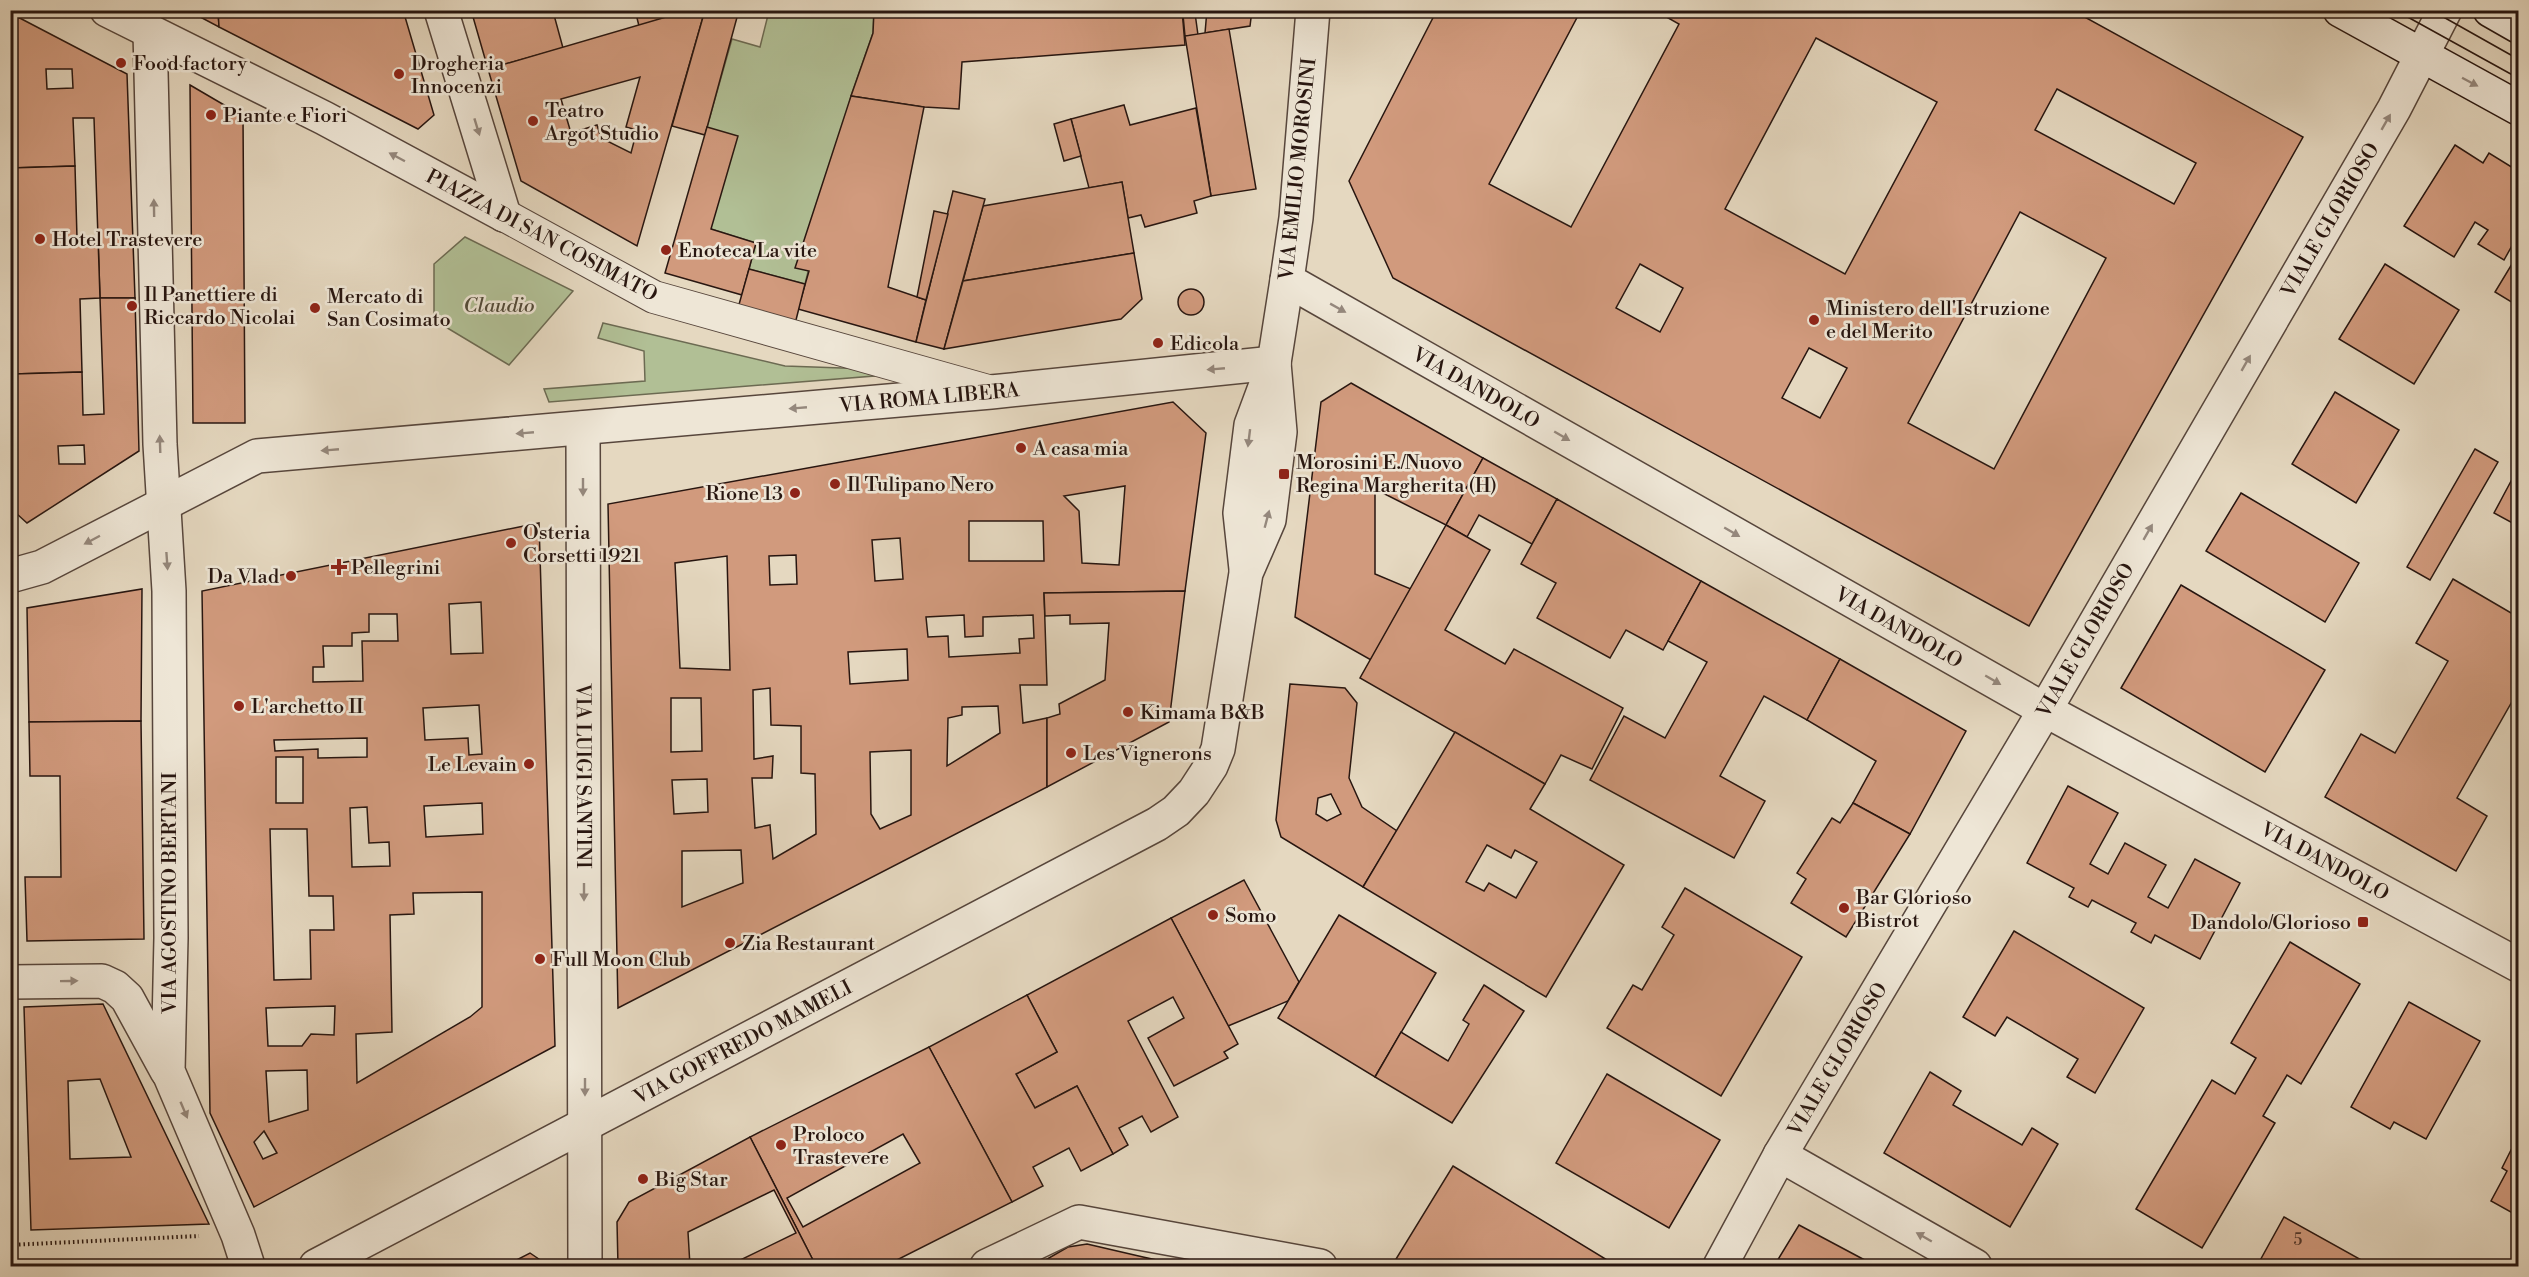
<svg xmlns="http://www.w3.org/2000/svg" width="2529" height="1277" font-family="'Libre Bodoni',serif">
<style>
.green{fill:#b1bf95;stroke:#6c6a52;stroke-width:1.5}
.building{fill:#d19a7d;stroke:#281610;stroke-width:1.5;fill-rule:evenodd}
.lines{fill:none;stroke-linecap:round;stroke-linejoin:round}
.pedestrian-casing{stroke:#57463c;stroke-width:34}
.minor-casing{stroke:#57463c;stroke-width:36}
.tertiary-casing{stroke:#57463c;stroke-width:36}
.secondary-casing{stroke:#281610;stroke-width:36}
.path{stroke:#281610;stroke-width:4;stroke-dasharray:1.5 3;stroke-linecap:butt}
.pedestrian{stroke:#eee6d6;stroke-width:32}
.minor{stroke:#eee6d6;stroke-width:33}
.tertiary{stroke:#eee6d6;stroke-width:33}
.secondary{stroke:#eee6d6;stroke-width:33}
.tram{stroke:#281610;stroke-width:1.5}
.oneway{fill:#95887d}
.poi-dot{fill:#8f2418;stroke:#eee6d6;stroke-width:2}
.labels{text-anchor:middle;stroke-width:5;stroke-linejoin:round;paint-order:stroke}
.number-label{font-size:16px;fill:#52372b}
.poi-label{font-size:20px;fill:#281610;stroke:#eee6d6;text-anchor:start}
.street-label{font-size:20px;fill:#281610;stroke:#eee6d6}
.park-label{font-size:20px;font-style:italic;fill:#514938;stroke:#eee6d6}
</style>
<rect width="100%" height="100%" fill="#e5d8c0"/>
<filter id="stains"><feTurbulence type="fractalNoise" baseFrequency=".00333" numOctaves="4"/><feColorMatrix values="0 0 0 0 .2 0 0 0 0 .09 0 0 0 0 .02 0 0 0 .5 -.17"/></filter>
<radialGradient id="worn" r=".72"><stop offset=".6" stop-color="#630" stop-opacity="0"/><stop offset="1" stop-color="#630" stop-opacity=".3"/></radialGradient>
<!-- green -->
<g class="green">
<polygon points="769,11 874,11 873,33 851,96 805,284 749,269 756,243 711,229 707,127 732,39 760,47"/>
<polygon points="465,237 573,291 509,365 434,320 434,264"/>
<polygon points="603,323 785,366 870,369 874,376 549,402 544,389 645,381 644,351 598,338"/>
</g>
<!-- building -->
<g class="building">
<polygon points="187,10 218,10 219,27"/>
<polygon points="218,10 403,10 434,115 418,129 219,27"/>
<polygon points="471,10 569,10 554,15 563,48 488,69"/>
<polygon points="635,10 690,10 639,26"/>
<path d="M690,10h15l-68,236 -116,-65 -33,-112zM640,77l-14,50 11,3 -6,23 -30,-15 -4,-13 -26,8 -10,-34z"/>
<polygon points="705,10 739,10 705,135 672,126"/>
<polygon points="874,10 1182,10 1185,45 962,62 959,109 924,107 851,96 873,33"/>
<polygon points="1207,10 1252,10 1250,26 1205,33"/>
<path d="M1437,10h144l-92,174 82,43 108,-203 -25,-14h418l231,127 -274,489 -636,-348 -44,-97zM1816,38l121,64 -92,172 -120,-65zM2057,89l139,74 -22,41 -139,-74zM2020,212l86,46 -112,211 -86,-46zM1640,264l43,24 -23,44 -44,-24zM1809,348l38,20 -27,50 -38,-20z"/>
<polygon points="1195,13 1198,35 1185,36 1183,15"/>
<path d="M12,14l115,60 8,224h-35l-6,-180h-21l2,48 -65,2zM46,69h26l1,19 -26,1z"/>
<polygon points="1229,29 1256,189 1211,196 1185,36"/>
<polygon points="190,85 243,116 245,423 193,423"/>
<polygon points="851,96 924,107 888,287 926,300 916,342 798,309 809,271 795,268"/>
<polygon points="1124,105 1130,125 1196,108 1211,196 1194,201 1197,213 1145,227 1141,215 1128,218 1122,182 1089,188 1071,119"/>
<polygon points="1071,119 1081,156 1064,161 1054,124"/>
<polygon points="707,127 738,136 711,229 756,243 742,295 665,273"/>
<polygon points="2455,145 2483,163 2489,153 2518,171 2518,248 2513,244 2504,260 2478,244 2488,230 2475,222 2454,257 2404,226"/>
<polygon points="75,166 77,238 98,237 100,298 80,299 82,372 13,374 10,168"/>
<polygon points="1122,182 1134,253 963,281 983,206"/>
<polygon points="953,191 985,199 944,349 916,342"/>
<polygon points="934,211 948,214 926,300 917,297"/>
<polygon points="1134,253 1142,299 1121,319 944,349 963,281"/>
<polygon points="2518,254 2518,306 2495,292"/>
<polygon points="2385,264 2459,310 2414,384 2339,339"/>
<polygon points="749,269 805,284 795,324 738,308"/>
<circle cx="1191" cy="302" r="13"/>
<path d="M100,298h35l4,153 -112,72 -10,-9 -4,-140 69,-2 1,43 21,-1zM84,445l1,19h-26l-1,-18z"/>
<polygon points="1351,383 1483,458 1446,525 1375,489 1375,574 1411,589 1371,660 1295,617 1321,402"/>
<polygon points="2335,392 2399,430 2356,503 2292,464"/>
<path d="M1173,402l33,31 -21,158 -141,2 3,92h-27l3,38 24,-5v69l-429,221 -10,-504zM1125,486l-6,79 -37,-2 -3,-52 -15,-15zM969,521h74l1,40h-75zM900,538l3,41 -28,2 -3,-41zM796,555l1,29 -27,1 -1,-29zM727,556l3,114 -50,-2 -5,-105zM964,615l1,22 18,-1v-19l50,-2 1,23 -15,1 1,14 -71,4 -1,-21 -20,1 -2,-20zM907,649l1,31 -58,4 -2,-32zM770,688l1,37 30,1v47l14,1 1,60 -43,25 -3,-34 -15,3 -3,-50h20l1,-22 -19,3 -1,-69zM671,698h30l1,53 -31,1zM998,706l2,27 -53,33 1,-48 14,-3v-8zM911,750v65l-31,14 -9,-15 -1,-62zM707,779l1,33 -34,2 -2,-34zM741,850l2,33 -61,24v-56z"/>
<polygon points="2475,449 2498,462 2430,580 2407,567"/>
<polygon points="1483,458 1557,499 1532,544 1479,515 1467,537 1446,525"/>
<polygon points="2518,468 2518,526 2494,513"/>
<polygon points="2241,493 2359,563 2325,622 2206,551"/>
<polygon points="1557,499 1701,581 1663,650 1626,630 1610,658 1537,618 1556,583 1521,564"/>
<path d="M539,523l16,523 -301,161 -44,-94 -8,-522zM481,602l2,51 -32,1 -2,-50zM369,614h28l1,27h-36l1,40 -50,1v-15h11l-1,-21h29v-13l17,-1zM479,705l3,49 -13,1 -1,-17 -43,2 -2,-32zM367,738v19l-49,1v-9l-43,2 -1,-11zM276,757h27v46h-27zM482,803l1,31 -57,3 -2,-31zM367,807l2,36 20,-1 1,24 -38,1 -2,-59zM270,829h37l2,67h24l1,34h-24l1,49 -37,1zM482,892v115l-12,10 -113,66 -1,-49 36,-2 -2,-117 24,-1 -1,-21zM335,1006l-1,29 -23,-1 -9,12h-34l-2,-38zM307,1070l1,40 -39,12 -3,-51zM264,1131l13,22 -14,6 -9,-17z"/>
<polygon points="1446,525 1490,550 1445,630 1505,664 1514,649 1623,708 1592,769 1561,755 1545,784 1360,678"/>
<polygon points="2453,579 2518,617 2518,691 2457,798 2487,816 2456,871 2325,797 2361,734 2395,753 2448,661 2416,643"/>
<polygon points="1701,581 1840,659 1807,720 1764,696 1720,776 1765,801 1734,858 1590,780 1624,716 1665,738 1707,662 1668,641"/>
<polygon points="2181,585 2325,670 2265,772 2121,688"/>
<polygon points="142,589 141,721 29,722 27,608"/>
<polygon points="1185,591 1169,722 1047,787 1047,718 1060,714 1059,704 1105,680 1109,623 1070,624 1070,615 1045,616 1044,593"/>
<polygon points="1840,659 1966,731 1910,834 1853,803 1876,761 1807,720"/>
<path d="M1290,684l55,4 12,15 -8,75 13,29 35,24 -34,56 -82,-50 -5,-17zM1331,794l10,20 -14,7 -11,-7 2,-16z"/>
<polygon points="141,721 144,939 27,941 25,877 61,877 60,776 30,776 29,722"/>
<path d="M1455,732l90,52 -15,25 94,56 -78,132 -183,-110zM1487,845l24,13 4,-8 22,12 -21,36 -27,-15 -5,8 -18,-9z"/>
<polygon points="2068,786 2118,813 2090,864 2108,874 2125,843 2166,865 2148,897 2168,908 2195,859 2240,883 2200,959 2155,935 2151,943 2131,932 2136,923 2092,900 2088,907 2069,897 2074,888 2027,863"/>
<polygon points="1853,803 1910,834 1846,937 1791,903 1806,879 1797,873 1832,818 1840,823"/>
<polygon points="1244,880 1299,982 1288,1001 1228,1026 1171,918"/>
<polygon points="1685,888 1802,957 1721,1096 1607,1028 1633,985 1642,990 1674,935 1662,927"/>
<polygon points="1339,915 1436,973 1375,1077 1278,1018"/>
<polygon points="1171,918 1238,1044 1224,1052 1228,1058 1174,1086 1148,1038 1184,1018 1173,997 1128,1021 1178,1117 1151,1132 1142,1116 1119,1128 1128,1145 1113,1154 1077,1086 1035,1108 1016,1074 1057,1052 1027,995"/>
<polygon points="2014,931 2144,1008 2095,1093 2067,1077 2078,1059 2007,1017 1995,1036 1963,1017"/>
<polygon points="2290,942 2360,984 2301,1084 2287,1075 2263,1116 2275,1123 2202,1248 2136,1209 2212,1080 2235,1094 2256,1058 2231,1043"/>
<polygon points="1484,985 1524,1011 1452,1123 1375,1077 1401,1032 1448,1061 1469,1024 1463,1020"/>
<polygon points="1027,995 1057,1052 1016,1074 1035,1108 1077,1086 1113,1154 1081,1171 1069,1148 1033,1167 1043,1186 1012,1202 929,1047"/>
<polygon points="2409,1002 2480,1041 2426,1139 2394,1122 2390,1129 2351,1107"/>
<path d="M103,1004l106,220 -178,6 -7,-223zM100,1079l31,78 -61,2 -2,-78z"/>
<path d="M929,1047l83,155 -127,64h-69l-66,-129zM903,1134l17,29 -117,64 -16,-29z"/>
<polygon points="1930,1072 1961,1091 1953,1105 2022,1145 2032,1128 2058,1144 2010,1227 1884,1153"/>
<polygon points="1607,1074 1720,1140 1669,1228 1556,1163"/>
<polygon points="2518,1136 2518,1216 2491,1201 2507,1171 2502,1168"/>
<polygon points="750,1137 816,1266 728,1266 796,1233 774,1190 688,1232 690,1266 618,1266 617,1222 629,1202"/>
<polygon points="1453,1166 1617,1266 1407,1266 1396,1259"/>
<polygon points="2284,1217 2365,1262 2363,1266 2257,1266"/>
<polygon points="1799,1225 1876,1266 1774,1266"/>
<polygon points="1087,1244 1143,1257 1184,1266 1035,1266 1068,1247"/>
<polygon points="530,1253 549,1266 505,1266"/>
</g>
<g class="lines">
<defs>
<polyline id="pedestrian" points="504,215 654,297 988,391"/>
<g id="minor">
<polyline points="107,10 324,118 504,215"/>
<polyline points="441,10 504,215"/>
<polyline points="150,31 160,444 169,591 171,938 168,1071 238,1235 248,1266"/>
<path id="s1" d="M583,428l2,838"/>
<polyline points="1246,569 1240,513 1251,425 1274,363 1287,280"/>
<path id="s2" d="M10,576l32,-9 215,-111 734,-64 283,-29"/>
<polyline points="10,982 102,981 115,987 127,998 167,1071"/>
<polyline points="1780,1155 1975,1266"/>
<path id="s3" d="M316,1266l841,-442 19,-13 18,-19 17,-26 7,-17 28,-176 23,-53 11,-88 -6,-69"/>
<polyline points="987,1266 1079,1222 1320,1266"/>
<path id="s4" d="M1720,1266l60,-111 265,-445"/>
</g>
<g id="tertiary">
<path id="s5" d="M1313,10l-17,208 -9,62 758,430 473,255"/>
<path id="s6" d="M2045,710l349,-601 51,-99"/>
</g>
<g id="secondary">
<polyline points="2340,10 2518,108"/>
<polyline points="2490,10 2518,26"/>
</g>
</defs>
<!-- pedestrian casing -->
<use href="#pedestrian" class="pedestrian-casing"/>
<!-- minor casing -->
<use href="#minor" class="minor-casing"/>
<!-- tertiary casing -->
<use href="#tertiary" class="tertiary-casing"/>
<!-- secondary casing -->
<use href="#secondary" class="secondary-casing"/>
<!-- path -->
<polyline class="path" points="10,1245 199,1236"/>
<!-- pedestrian -->
<use href="#pedestrian" class="pedestrian"/>
<!-- minor -->
<use href="#minor" class="minor"/>
<!-- tertiary -->
<use href="#tertiary" class="tertiary"/>
<!-- secondary -->
<use href="#secondary" class="secondary"/>
<!-- tram -->
<g class="tram">
<polyline points="2395,10 2518,78"/>
<polyline points="2431,10 2518,59"/>
</g>
</g>
<!-- one-way arrows -->
<defs><path id="oneway-solid" d="M-6-.8H1V-3.2L6.5 0L1 3.2V.8H-6Z" transform="scale(1.5)"/></defs>
<g class="oneway">
<use href="#oneway-solid" transform="translate(2470 82) rotate(28)"/>
<use href="#oneway-solid" transform="translate(2386 122) rotate(-60)"/>
<use href="#oneway-solid" transform="translate(477 127) rotate(73)"/>
<use href="#oneway-solid" transform="translate(397 157) rotate(-152)"/>
<use href="#oneway-solid" transform="translate(154 208) rotate(-91)"/>
<use href="#oneway-solid" transform="translate(1338 308) rotate(29)"/>
<use href="#oneway-solid" transform="translate(2246 363) rotate(-60)"/>
<use href="#oneway-solid" transform="translate(1216 369) rotate(175)"/>
<use href="#oneway-solid" transform="translate(798 408) rotate(175)"/>
<use href="#oneway-solid" transform="translate(525 433) rotate(175)"/>
<use href="#oneway-solid" transform="translate(1562 436) rotate(30)"/>
<use href="#oneway-solid" transform="translate(1249 438) rotate(97)"/>
<use href="#oneway-solid" transform="translate(160 444) rotate(-92)"/>
<use href="#oneway-solid" transform="translate(330 450) rotate(175)"/>
<use href="#oneway-solid" transform="translate(583 487) rotate(90)"/>
<use href="#oneway-solid" transform="translate(1267 519) rotate(-75)"/>
<use href="#oneway-solid" transform="translate(1732 532) rotate(30)"/>
<use href="#oneway-solid" transform="translate(2148 532) rotate(-60)"/>
<use href="#oneway-solid" transform="translate(92 540) rotate(152)"/>
<use href="#oneway-solid" transform="translate(167 561) rotate(86)"/>
<use href="#oneway-solid" transform="translate(1993 680) rotate(30)"/>
<use href="#oneway-solid" transform="translate(584 892) rotate(90)"/>
<use href="#oneway-solid" transform="translate(69 981) rotate(-1)"/>
<use href="#oneway-solid" transform="translate(585 1087) rotate(90)"/>
<use href="#oneway-solid" transform="translate(184 1110) rotate(67)"/>
<use href="#oneway-solid" transform="translate(1924 1237) rotate(-150)"/>
</g>
<!-- markers -->
<g class="poi-dot">
<circle cx="121" cy="63" r="6"/>
<circle cx="399" cy="74" r="6"/>
<circle cx="211" cy="115" r="6"/>
<circle cx="533" cy="121" r="6"/>
<circle cx="40" cy="239" r="6"/>
<circle cx="666" cy="250" r="6"/>
<circle cx="132" cy="306" r="6"/>
<circle cx="315" cy="308" r="6"/>
<circle cx="1814" cy="320" r="6"/>
<circle cx="1158" cy="343" r="6"/>
<circle cx="1021" cy="448" r="6"/>
<rect x="1278" y="468" width="12" height="12" rx="3"/>
<circle cx="835" cy="484" r="6"/>
<circle cx="795" cy="493" r="6"/>
<circle cx="511" cy="543" r="6"/>
<path d="M336 558h6v6h6v6h-6v6h-6v-6h-6v-6h6z"/>
<circle cx="291" cy="576" r="6"/>
<circle cx="239" cy="706" r="6"/>
<circle cx="1128" cy="712" r="6"/>
<circle cx="1071" cy="753" r="6"/>
<circle cx="529" cy="764" r="6"/>
<circle cx="1844" cy="908" r="6"/>
<circle cx="1213" cy="915" r="6"/>
<rect x="2357" y="916" width="12" height="12" rx="3"/>
<circle cx="730" cy="943" r="6"/>
<circle cx="540" cy="959" r="6"/>
<circle cx="781" cy="1145" r="6"/>
<circle cx="643" cy="1179" r="6"/>
</g>
<g class="labels">
<!-- number labels -->
<g class="number-label">
<text x="2298" y="1245">5</text>
</g>
<!-- poi labels -->
<g class="poi-label">
<text x="133" y="70">Food factory</text>
<text x="411" y="70">Drogheria<tspan x="411" dy="23">Innocenzi</tspan></text>
<text x="545" y="117">Teatro<tspan x="545" dy="23">Argot Studio</tspan></text>
<text x="223" y="122">Piante e Fiori</text>
<text x="52" y="246">Hotel Trastevere</text>
<text x="678" y="257">Enoteca La vite</text>
<text x="144" y="301">Il Panettiere di<tspan x="144" dy="23">Riccardo Nicolai</tspan></text>
<text x="327" y="303">Mercato di<tspan x="327" dy="23">San Cosimato</tspan></text>
<text x="1826" y="315">Ministero dell'Istruzione<tspan x="1826" dy="23">e del Merito</tspan></text>
<text x="1170" y="350">Edicola</text>
<text x="1033" y="455">A casa mia</text>
<text x="1296" y="469">Morosini E./Nuovo<tspan x="1296" dy="23">Regina Margherita (H)</tspan></text>
<text x="847" y="491">Il Tulipano Nero</text>
<text x="783" y="500" text-anchor="end">Rione 13</text>
<text x="523" y="539">Osteria<tspan x="523" dy="23">Corsetti 1921</tspan></text>
<text x="351" y="574">Pellegrini</text>
<text x="279" y="583" text-anchor="end">Da Vlad</text>
<text x="251" y="713">L'archetto II</text>
<text x="1140" y="719">Kimama B&amp;B</text>
<text x="1083" y="760">Les Vignerons</text>
<text x="517" y="771" text-anchor="end">Le Levain</text>
<text x="1856" y="904">Bar Glorioso<tspan x="1856" dy="23">Bistrot</tspan></text>
<text x="1225" y="922">Somo</text>
<text x="2351" y="929" text-anchor="end">Dandolo/Glorioso</text>
<text x="742" y="950">Zia Restaurant</text>
<text x="552" y="966">Full Moon Club</text>
<text x="793" y="1141">Proloco<tspan x="793" dy="23">Trastevere</tspan></text>
<text x="655" y="1186">Big Star</text>
</g>
<!-- street labels -->
<g class="street-label">
<text transform="translate(1297 169) rotate(-84)" y="7">VIA EMILIO MOROSINI</text>
<text dy="7" stroke="none"><textPath href="#s6" startOffset="567">VIALE GLORIOSO</textPath></text>
<text transform="translate(542 235) rotate(28)" y="7">PIAZZA DI SAN COSIMATO</text>
<text dy="7" stroke="none"><textPath href="#s5" startOffset="489">VIA DANDOLO</textPath></text>
<text dy="7" stroke="none"><textPath href="#s2" startOffset="950">VIA ROMA LIBERA</textPath></text>
<text dy="7" stroke="none"><textPath href="#s5" startOffset="975">VIA DANDOLO</textPath></text>
<text transform="translate(2085 640) rotate(-60)" y="7">VIALE GLORIOSO</text>
<text dy="7" stroke="none"><textPath href="#s1" startOffset="348">VIA LUIGI SANTINI</textPath></text>
<text dy="7" stroke="none"><textPath href="#s5" startOffset="1461">VIA DANDOLO</textPath></text>
<text transform="translate(169 893) rotate(-90)" y="7">VIA AGOSTINO BERTANI</text>
<text dy="7" stroke="none"><textPath href="#s3" startOffset="482">VIA GOFFREDO MAMELI</textPath></text>
<text dy="7" stroke="none"><textPath href="#s4" startOffset="238">VIALE GLORIOSO</textPath></text>
</g>
<!-- park labels -->
<g class="park-label">
<text x="499" y="312">Claudio</text>
</g>
</g>
<!-- margin -->
<rect width="2529" height="1277" fill="none" stroke="#e5d8c0" stroke-width="36"/>
<rect x="12" y="12" width="2505" height="1253" fill="none" stroke="#281610" stroke-width="3"/>
<rect x="18" y="18" width="2493" height="1241" fill="none" stroke="#281610" stroke-width="1.5"/>
<rect width="100%" height="100%" filter="url(#stains)"/>
<rect width="100%" height="100%" fill="url(#worn)"/>
</svg>
